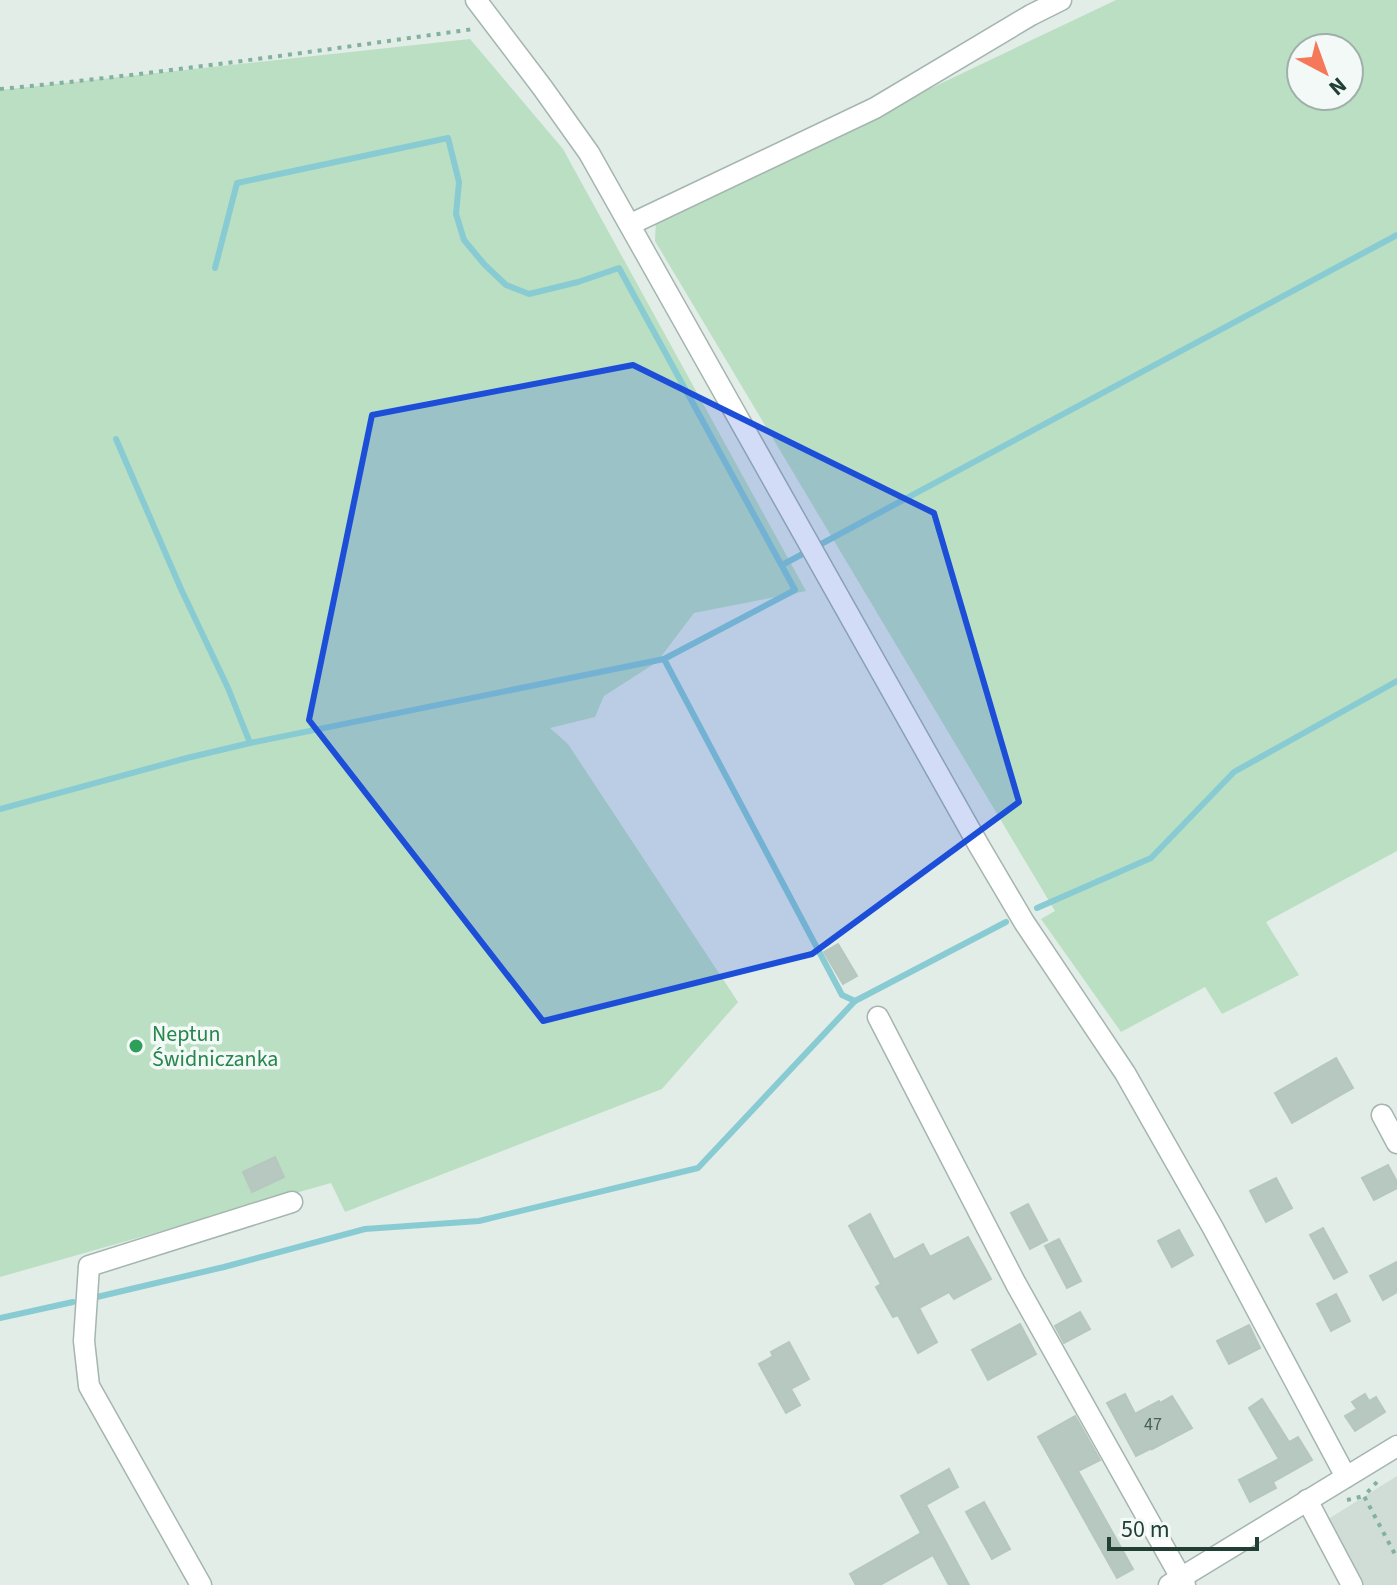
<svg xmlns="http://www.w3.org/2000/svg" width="1397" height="1585" font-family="'Source Sans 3',sans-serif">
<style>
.built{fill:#d0ddd7}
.green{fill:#bbdfc3;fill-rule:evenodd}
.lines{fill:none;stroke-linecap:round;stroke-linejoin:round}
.stream{stroke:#89cbd3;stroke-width:6}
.building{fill:#b7c8c1;stroke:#b5c7be;stroke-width:2}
.minor-casing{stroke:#a5b5af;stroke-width:23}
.path{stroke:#82b1a0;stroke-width:4;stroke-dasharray:4 6;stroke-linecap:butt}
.minor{stroke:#fff;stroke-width:20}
.marked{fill:#1d4ed8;fill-opacity:0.2;stroke:#1d4ed8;stroke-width:6;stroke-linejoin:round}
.leisure-dot{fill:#2e9e5b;stroke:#f3f9f6;stroke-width:3}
.labels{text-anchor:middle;stroke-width:7;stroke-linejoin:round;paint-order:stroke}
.number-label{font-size:18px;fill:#476159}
.leisure-label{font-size:22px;fill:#27864d;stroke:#f3f9f6;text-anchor:start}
</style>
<rect width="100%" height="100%" fill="#e2ede8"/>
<!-- built -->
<polygon class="built" points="1397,1476 1397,1585 1359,1585 1325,1521"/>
<!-- green -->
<g class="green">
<path d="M1116,0h281v851l-131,71 33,53 -77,39 -17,-27 -84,45 -80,-113 14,-8 -400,-670 1,-22zM1301,48h48v48h-48z"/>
<polygon points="470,39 563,149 806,591 694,613 657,662 604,696 595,717 550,728 568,744 738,1002 662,1089 345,1212 331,1183 0,1277 0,90"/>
</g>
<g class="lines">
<!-- stream -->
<g class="stream">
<polyline points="116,439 181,589 228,688 250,743"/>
<polyline points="782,565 1397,235"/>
<polyline points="0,809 187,758 250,743 664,659 795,590 619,268 578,282 529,294 506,285 484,264 464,240 456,214 459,182 448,138 237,183 215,268"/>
<polyline points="1037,908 1151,858 1234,772 1397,681"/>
<polyline points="855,1001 1006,922"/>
<polyline points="97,1297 224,1267 365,1229 479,1221 698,1168 855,1001 842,995 664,659"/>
<polyline points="0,1318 73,1302"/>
</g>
</g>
<!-- building -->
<g class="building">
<polygon points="838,944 857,976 843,984 824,952"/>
<polygon points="1336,1058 1353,1088 1292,1123 1275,1093"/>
<polygon points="275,1157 284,1177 252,1192 243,1172"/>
<polygon points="1388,1165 1397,1182 1397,1188 1374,1200 1362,1178"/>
<polygon points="1276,1178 1292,1208 1266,1222 1250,1191"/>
<polygon points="1028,1204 1047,1240 1030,1249 1011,1213"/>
<polygon points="870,1214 894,1260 923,1244 930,1257 968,1237 991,1279 954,1299 949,1292 919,1308 937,1342 918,1353 898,1315 893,1317 876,1287 881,1284 849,1226"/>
<polygon points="1323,1228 1347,1272 1334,1279 1310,1235"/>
<polygon points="1179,1230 1193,1255 1172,1267 1158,1241"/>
<polygon points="1059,1239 1081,1281 1067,1288 1045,1246"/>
<polygon points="1397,1262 1397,1292 1383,1300 1370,1276"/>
<polygon points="1336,1294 1350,1321 1331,1331 1317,1304"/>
<polygon points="1080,1312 1090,1329 1064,1343 1055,1326"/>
<polygon points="1020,1324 1036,1354 988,1380 972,1350"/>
<polygon points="1249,1325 1260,1348 1229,1364 1217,1341"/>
<polygon points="789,1342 809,1379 791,1389 800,1405 786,1413 759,1364 773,1356 771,1352"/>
<polygon points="1125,1394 1135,1414 1159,1401 1160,1403 1172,1396 1192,1428 1152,1449 1152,1448 1136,1456 1107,1403"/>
<polygon points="1365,1394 1369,1401 1376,1397 1385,1412 1355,1431 1345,1416 1357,1409 1352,1402"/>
<polygon points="1262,1399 1289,1442 1298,1437 1312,1460 1273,1482 1276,1488 1250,1502 1239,1480 1279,1459 1249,1408"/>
<polygon points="1075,1416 1100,1460 1078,1471 1133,1569 1117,1578 1038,1437"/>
<polygon points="949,1469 958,1487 926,1505 969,1585 949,1585 933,1555 880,1585 856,1585 850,1574 921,1533 901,1496"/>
<polygon points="984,1502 1010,1549 992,1559 966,1512"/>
</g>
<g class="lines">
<defs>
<g id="minor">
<polyline points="476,0 542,87 589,153 978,844 1024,922 1125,1073 1146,1110 1213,1228 1346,1477"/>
<polyline points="631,224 875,108 1031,15 1061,0"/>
<polyline points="878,1017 1016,1284 1185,1585"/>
<polyline points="1382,1115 1397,1143"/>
<polyline points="1307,1500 1352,1585"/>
<polyline points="201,1585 89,1386 84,1341 89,1266 292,1202"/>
<polyline points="1169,1585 1397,1446"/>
</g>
</defs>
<!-- minor casing -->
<use href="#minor" class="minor-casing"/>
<!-- path -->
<g class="path">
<path d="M0,89c158,-15 316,-38 474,-60"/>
<polyline points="1377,1482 1364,1496 1397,1558"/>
<polyline points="1347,1500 1364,1496"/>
</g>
<!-- minor -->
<use href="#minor" class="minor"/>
</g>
<!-- marked area -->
<path class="marked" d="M633,365l301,148 85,289 -207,152 -269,67 -234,-301 63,-305z"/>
<!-- markers -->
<circle class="leisure-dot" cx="136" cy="1046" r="8"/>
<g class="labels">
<!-- number labels -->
<g class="number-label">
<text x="1153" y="1430">47</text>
</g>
<!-- leisure labels -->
<g class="leisure-label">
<text x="152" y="1041">Neptun<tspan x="152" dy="25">Świdniczanka</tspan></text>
</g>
</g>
<!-- north arrow -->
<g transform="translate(1325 72) rotate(139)"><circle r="38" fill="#f3f9f6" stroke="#9fafa9" stroke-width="2"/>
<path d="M0-6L14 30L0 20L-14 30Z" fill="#f57858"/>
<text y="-12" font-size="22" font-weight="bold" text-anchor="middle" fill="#223f36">N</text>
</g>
<!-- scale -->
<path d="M1109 1537v12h148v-12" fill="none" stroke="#223f36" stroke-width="4"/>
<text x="1121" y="1537" font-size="24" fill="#223f36" stroke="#f3f9f6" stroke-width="6" paint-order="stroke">50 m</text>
</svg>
